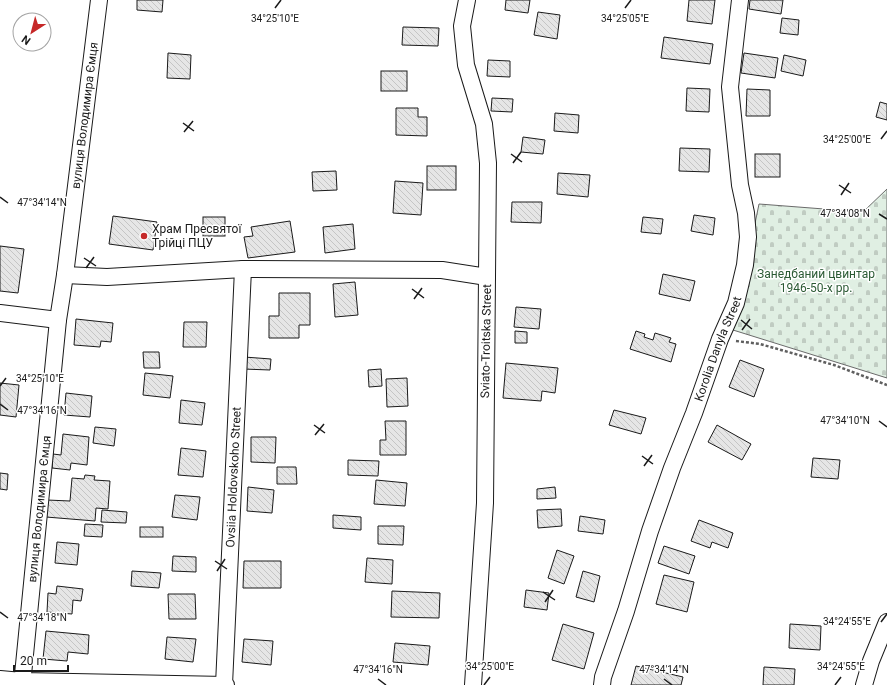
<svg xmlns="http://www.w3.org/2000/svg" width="887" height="685" font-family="Roboto,sans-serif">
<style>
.cemetery{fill:url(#cemetery-stones);stroke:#6a6a6a}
.building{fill:url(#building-back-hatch);stroke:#1a1a1a}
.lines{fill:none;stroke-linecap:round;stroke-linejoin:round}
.minor-casing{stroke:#1a1a1a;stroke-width:18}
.path{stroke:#5f5f5f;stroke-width:2.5;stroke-dasharray:3 2;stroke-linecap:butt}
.minor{stroke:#fff;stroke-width:16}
.ticks{fill:none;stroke:#1a1a1a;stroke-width:1.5}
.poi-dot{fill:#c62828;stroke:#fff;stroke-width:1.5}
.labels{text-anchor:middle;stroke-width:3;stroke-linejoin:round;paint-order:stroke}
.street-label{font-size:12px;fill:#1a1a1a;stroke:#fff}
.poi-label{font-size:12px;fill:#1a1a1a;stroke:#fff;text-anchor:start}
.park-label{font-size:12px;fill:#2b5a34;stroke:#fff}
.ticks-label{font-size:10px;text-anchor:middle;fill:#1a1a1a;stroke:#fff;stroke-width:3;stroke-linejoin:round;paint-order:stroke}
</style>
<defs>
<pattern id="cemetery-stones" width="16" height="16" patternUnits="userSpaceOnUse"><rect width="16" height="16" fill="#e0efe3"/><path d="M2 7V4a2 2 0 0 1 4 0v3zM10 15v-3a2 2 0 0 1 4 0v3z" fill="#c0ccc2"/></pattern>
<pattern id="building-back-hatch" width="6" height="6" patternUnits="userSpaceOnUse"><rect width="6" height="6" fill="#e6e6e6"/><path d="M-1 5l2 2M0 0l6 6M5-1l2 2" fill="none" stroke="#c5c5c5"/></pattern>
</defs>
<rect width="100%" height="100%" fill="#fff"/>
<!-- cemetery -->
<polygon class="cemetery" points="887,189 887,378 733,330 759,204 863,212"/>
<!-- building -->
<g class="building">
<polygon points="137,0 163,0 162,12 137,10"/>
<polygon points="506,0 530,0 528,13 505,10"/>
<polygon points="689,0 715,0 712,24 687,21"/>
<polygon points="750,0 783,0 781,14 749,9"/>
<polygon points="538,12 560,15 557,39 534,35"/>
<polygon points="782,18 799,20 798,35 780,33"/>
<polygon points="403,27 439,28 438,46 402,45"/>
<polygon points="664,37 713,44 710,64 661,58"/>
<polygon points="168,53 191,55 190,79 167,78"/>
<polygon points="744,53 778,58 775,78 741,73"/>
<polygon points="784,55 806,60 803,76 781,71"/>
<polygon points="488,60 510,61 510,77 487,76"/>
<rect x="381" y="71" width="26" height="20"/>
<polygon points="687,88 710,89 709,112 686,111"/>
<polygon points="747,89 770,90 770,116 746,116"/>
<polygon points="492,98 513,99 512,112 491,111"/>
<polygon points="880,102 887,104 887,120 876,117"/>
<polygon points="396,108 418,108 418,117 427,117 427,136 396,135"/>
<polygon points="555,113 579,115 578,133 554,131"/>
<polygon points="523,137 545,140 543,154 521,152"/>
<polygon points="680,148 710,149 709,172 679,171"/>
<rect x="755" y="154" width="25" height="23"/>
<rect x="427" y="166" width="29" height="24"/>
<polygon points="336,171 337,190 313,191 312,172"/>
<polygon points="558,173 590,175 588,197 557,194"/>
<polygon points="395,181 423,183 421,215 393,213"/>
<polygon points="512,202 542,202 541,223 511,222"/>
<polygon points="694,215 715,218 713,235 691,231"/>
<polygon points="113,216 157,222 153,250 109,244"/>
<rect x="203" y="217" width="22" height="19"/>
<polygon points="643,217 663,219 661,234 641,232"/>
<polygon points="290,221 295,252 248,258 244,237 253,236 251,227"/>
<polygon points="353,224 355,249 325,253 323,227"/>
<polygon points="0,246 24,249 18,293 0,291"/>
<polygon points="663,274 695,281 690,301 659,294"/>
<polygon points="355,282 358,315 335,317 333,284"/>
<polygon points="279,293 310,293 310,325 299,325 299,338 269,338 269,316 279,316"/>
<polygon points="516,307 541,309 539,329 514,327"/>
<polygon points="76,319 113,323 111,342 101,341 100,347 74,345"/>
<polygon points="184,322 207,322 206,347 183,347"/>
<polygon points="515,331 527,332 527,343 515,343"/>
<polygon points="636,331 645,334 644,337 653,340 655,333 671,338 669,342 676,344 671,362 630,349"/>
<polygon points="143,352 159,352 160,368 144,368"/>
<polygon points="244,357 271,359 270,370 243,369"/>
<polygon points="740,360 764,369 754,397 729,387"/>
<polygon points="506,363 558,368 555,393 542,391 541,401 503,398"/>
<polygon points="381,369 382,386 369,387 368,370"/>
<polygon points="145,373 173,376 170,398 143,395"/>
<polygon points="407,378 408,406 387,407 386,379"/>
<polygon points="0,383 19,385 16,417 0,415"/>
<polygon points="66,393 92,396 90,417 64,415"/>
<polygon points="181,400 205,403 202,425 179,423"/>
<polygon points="614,410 646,418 641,434 609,425"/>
<polygon points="385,421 406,421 406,455 380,455 380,440 386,440"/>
<polygon points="717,425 751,444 742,460 708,442"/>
<polygon points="95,427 116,429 114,446 93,443"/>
<polygon points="63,434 89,437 87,465 71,463 70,470 52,468 53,454 61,455"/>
<polygon points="251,437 276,437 275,463 251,462"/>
<polygon points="181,448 206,451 203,477 178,475"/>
<polygon points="813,458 840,460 838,479 811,477"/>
<polygon points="348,460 379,461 378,476 348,475"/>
<polygon points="277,467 296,467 297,484 277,484"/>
<polygon points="0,473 8,474 7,490 0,489"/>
<polygon points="85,475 95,476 94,480 110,481 108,509 96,508 95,521 46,517 47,500 70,501 72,478 84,479"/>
<polygon points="376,480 407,483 405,506 374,504"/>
<polygon points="248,487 274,490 272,513 247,511"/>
<polygon points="555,487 556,498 537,499 537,489"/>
<polygon points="175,495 200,497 197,520 172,517"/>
<polygon points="561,509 562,526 538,528 537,510"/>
<polygon points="102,510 127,512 126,523 101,522"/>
<polygon points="333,515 361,517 361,530 333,528"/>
<polygon points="580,516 605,520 603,534 578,531"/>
<polygon points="699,520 733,533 728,548 712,542 710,548 691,541"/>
<polygon points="85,524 103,525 102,537 84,536"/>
<polygon points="378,526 404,526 403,545 378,544"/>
<rect x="140" y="527" width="23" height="10"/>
<polygon points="57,542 79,544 77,565 55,563"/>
<polygon points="664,546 695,556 689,574 658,563"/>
<polygon points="557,550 574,556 564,584 548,578"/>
<polygon points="173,556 196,557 196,572 172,571"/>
<polygon points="367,558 393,560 392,584 365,582"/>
<polygon points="244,561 281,561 281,588 243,588"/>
<polygon points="132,571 161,573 159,588 131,586"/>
<polygon points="583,571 600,576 594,602 576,597"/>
<polygon points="664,575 694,582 687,612 656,604"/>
<polygon points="57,586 83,589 81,601 73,600 72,614 47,612 48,593 56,594"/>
<polygon points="526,590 549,593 547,610 524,607"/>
<polygon points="392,591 440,593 439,618 391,617"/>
<polygon points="168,594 195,594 196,619 169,619"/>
<polygon points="563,624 594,633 584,669 552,660"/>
<polygon points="790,624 821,626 820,650 789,648"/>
<polygon points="46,631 89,635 88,654 68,652 67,661 43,659"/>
<polygon points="167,637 196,639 193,662 165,659"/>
<polygon points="244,639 273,641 271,665 242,662"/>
<polygon points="395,643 430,646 428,665 393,662"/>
<polygon points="636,666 683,677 681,685 631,685"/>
<polygon points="764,667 795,669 794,685 763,685"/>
</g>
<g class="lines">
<defs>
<g id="minor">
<polyline points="467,0 462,26 466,65 484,124 488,163 485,503 473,685"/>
<polyline points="65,275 107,277 243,269 442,270 487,277"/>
<polyline points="0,313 58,320"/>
<polyline points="0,679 22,681 226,685"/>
<path id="s1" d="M22,685l36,-365 7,-45 34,-275"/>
<path id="s2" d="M224,685l19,-416"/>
<path id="s3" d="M602,685l1,-8 23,-66 24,-80 22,-63 22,-55 26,-74 16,-36 9,-38 3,-28 -2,-24 -6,-28 -10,-98 10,-87"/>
<polyline points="864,685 871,661 887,622"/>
</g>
</defs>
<!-- minor casing -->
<use href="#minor" class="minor-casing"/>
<!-- path -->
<polyline class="path" points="736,341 760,344 834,365 887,385"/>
<!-- minor -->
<use href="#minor" class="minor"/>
</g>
<!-- ticks -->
<path class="ticks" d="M275,8l6,-8M625,8l6,-8M183,123l11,8M184,132l9,-11M881,139l6,-8M511,154l11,8M513,163l8,-11M839,185l12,8M841,195l8,-12M0,197l8,6M879,214l8,5M84,258l12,8M86,268l8,-11M412,289l12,9M414,299l8,-11M741,320l11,9M742,330l8,-11M0,386l6,-8M0,404l8,6M879,421l8,6M314,425l11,8M315,435l9,-11M642,456l11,8M644,466l8,-11M215,561l12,8M217,571l8,-12M543,592l12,8M545,602l8,-12M0,612l8,6M881,622l6,-8M378,679l8,6M664,679l8,6M484,685l6,-8M835,685l6,-8"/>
<!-- markers -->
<circle class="poi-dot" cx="144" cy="236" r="4"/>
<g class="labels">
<!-- street labels -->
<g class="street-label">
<text dy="4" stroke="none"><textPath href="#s1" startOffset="573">вулиця Володимира Ємця</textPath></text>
<text transform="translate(486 341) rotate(-89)" y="4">Sviato-Troitska Street</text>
<text dy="4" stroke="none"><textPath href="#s3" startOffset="356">Korolia Danyla Street</textPath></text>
<text dy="4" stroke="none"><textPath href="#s2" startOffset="208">Ovsiia Holdovskoho Street</textPath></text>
<text dy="4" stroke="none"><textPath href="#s1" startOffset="177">вулиця Володимира Ємця</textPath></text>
</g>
<!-- poi labels -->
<g class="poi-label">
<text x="152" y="233">Храм Пресвятої<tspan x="152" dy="14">Трійці ПЦУ</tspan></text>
</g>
<!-- park labels -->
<g class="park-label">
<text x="816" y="278">Занедбаний цвинтар<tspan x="816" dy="14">1946-50-х рр.</tspan></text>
</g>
</g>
<g class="ticks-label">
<text x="275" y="22">34°25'10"E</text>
<text x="625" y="22">34°25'05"E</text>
<text x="847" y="143">34°25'00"E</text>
<text x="42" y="206">47°34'14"N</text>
<text x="845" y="217">47°34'08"N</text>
<text x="40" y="382">34°25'10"E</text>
<text x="42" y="414">47°34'16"N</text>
<text x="845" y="424">47°34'10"N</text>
<text x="42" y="621">47°34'18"N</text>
<text x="847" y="625">34°24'55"E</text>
<text x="490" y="670">34°25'00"E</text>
<text x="841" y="670">34°24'55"E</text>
<text x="378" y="673">47°34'16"N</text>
<text x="664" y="673">47°34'14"N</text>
</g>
<!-- north arrow -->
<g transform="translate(32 32) rotate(216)"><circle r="19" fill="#ffffff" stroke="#a3a3a3"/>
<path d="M0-3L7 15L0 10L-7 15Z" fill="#c62828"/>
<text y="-6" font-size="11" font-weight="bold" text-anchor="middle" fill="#1a1a1a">N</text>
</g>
<!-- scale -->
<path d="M14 665v6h54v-6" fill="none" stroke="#1a1a1a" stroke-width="2"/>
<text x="20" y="665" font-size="12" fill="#1a1a1a" stroke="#ffffff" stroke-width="3" paint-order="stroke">20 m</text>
</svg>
